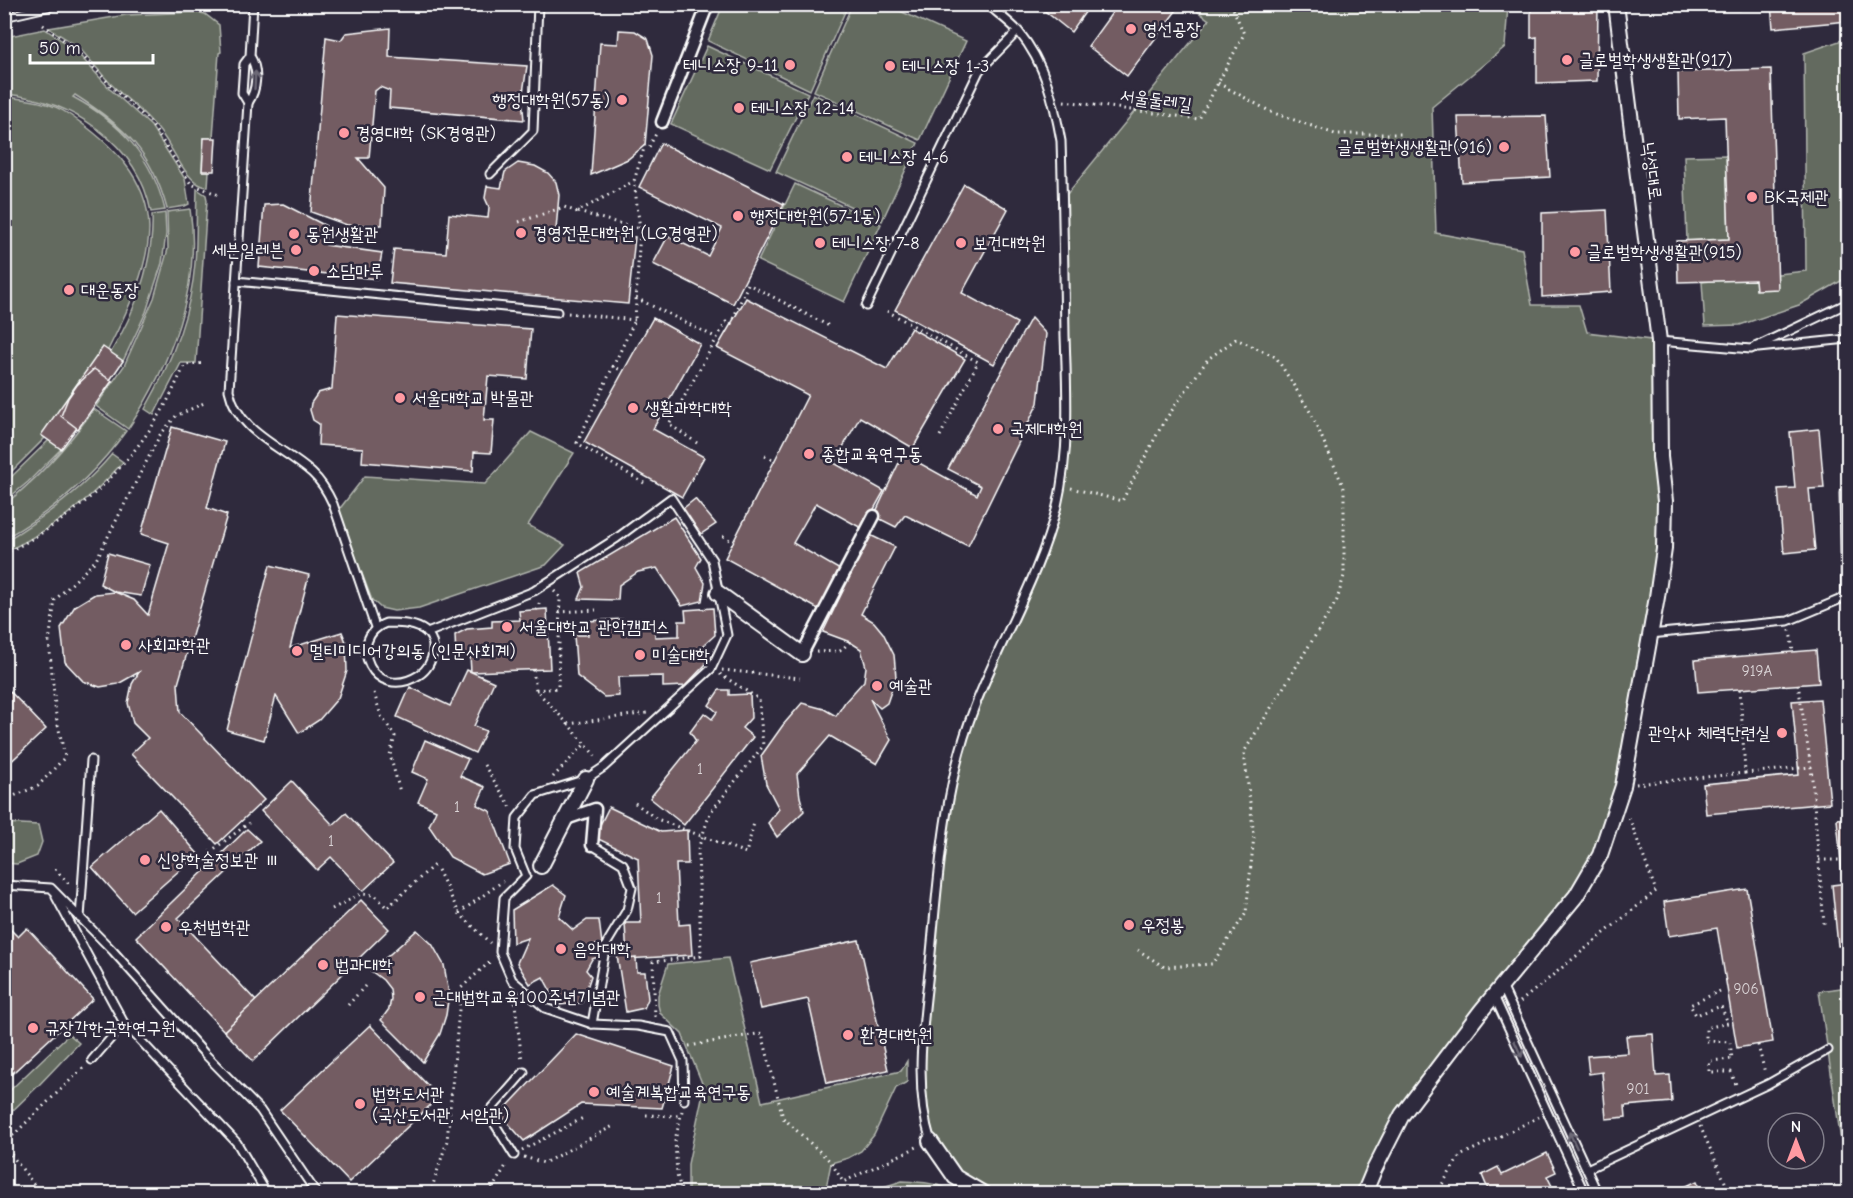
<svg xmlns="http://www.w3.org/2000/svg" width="1853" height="1198" font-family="'Comic Neue','Poor Story',sans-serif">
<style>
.green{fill:#636b5e;stroke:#b1b5ae;stroke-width:1.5}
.building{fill:#735c62;stroke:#fff;stroke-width:1.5}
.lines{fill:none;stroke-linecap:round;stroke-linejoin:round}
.service-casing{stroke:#fff;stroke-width:11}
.pedestrian-casing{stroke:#fff;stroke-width:15}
.minor-casing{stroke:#fff;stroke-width:18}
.path{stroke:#fff;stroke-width:3;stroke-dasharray:1.5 4.5;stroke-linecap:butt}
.service{stroke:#2f2a3d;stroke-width:7}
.pedestrian{stroke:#2f2a3d;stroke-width:10}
.minor{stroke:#2f2a3d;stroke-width:14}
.oneway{stroke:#6d6a77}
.poi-dot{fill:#ff9aa2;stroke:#2f2a3d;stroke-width:2}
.labels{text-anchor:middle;stroke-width:5;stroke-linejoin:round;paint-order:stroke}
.number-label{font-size:15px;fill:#dcd6d8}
.poi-label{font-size:18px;fill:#fff;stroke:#2f2a3d;text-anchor:start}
.street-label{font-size:18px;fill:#fff;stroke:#2f2a3d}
</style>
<rect width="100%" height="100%" fill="#2f2a3d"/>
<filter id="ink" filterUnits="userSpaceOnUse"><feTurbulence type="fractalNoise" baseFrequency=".0167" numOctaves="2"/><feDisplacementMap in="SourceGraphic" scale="12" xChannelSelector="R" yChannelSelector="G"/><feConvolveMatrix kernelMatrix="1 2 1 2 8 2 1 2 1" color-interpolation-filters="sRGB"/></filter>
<g filter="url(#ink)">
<!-- green -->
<g class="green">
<polygon points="723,5 723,4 848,5 810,90 708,41"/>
<polygon points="852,5 887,5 966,41 920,140 814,91"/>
<polygon points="1189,5 1508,5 1505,47 1432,107 1436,233 1522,249 1532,305 1579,305 1587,332 1659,341 1665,501 1628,746 1600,855 1436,1068 1364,1193 984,1193 955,1177 930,1141 922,1100 922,1047 941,846 958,754 1044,548 1064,469 1063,199 1209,20"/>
<path d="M196,12l9,2 14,11 2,27 -2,1 -6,85h-10l-1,33h7l-1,16c-19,0 -34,-36 -44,-50 -14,-21 -35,-35 -53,-53 -11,-11 -20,-24 -31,-35 -9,-8 -21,-14 -31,-21l77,-13z"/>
<path d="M45,29l28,19 38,42 40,36 34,53 4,25 -4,2 -18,3c-15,-57 -43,-83 -92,-114l-2,2c48,26 79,60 92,113l-14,2c-13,-69 -80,-112 -146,-118v-57z"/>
<polygon points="1848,38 1848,277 1799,305 1740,325 1705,326 1702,282 1806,271 1804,53"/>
<polygon points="707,46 808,93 770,169 671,124"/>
<polygon points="813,94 918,143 882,221 776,172"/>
<path d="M5,97c21,2 47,5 65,18 38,26 79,62 79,114 -1,42 -23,84 -41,121l3,2c24,-39 43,-91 41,-137l13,-2 1,21 -4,29 -16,49 -23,49 -62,88 -33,33 -23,19v-18l44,-43 -4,-2 -40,40z"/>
<polygon points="1726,155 1729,239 1687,241 1684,156"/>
<polygon points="795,184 881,224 844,302 758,261"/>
<path d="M197,189l9,6 1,5 -11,163h-15l-27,52 -9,-6c25,-44 46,-94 50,-146 2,-25 1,-49 2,-74z"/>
<path d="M190,209c12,77 -20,157 -62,220l-32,-23 28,-40 30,-68 14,-49 -1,-37z"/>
<path d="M94,409l32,22c-32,44 -74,81 -121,107v-34c35,-27 63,-59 89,-95z"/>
<polygon points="531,432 574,453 528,525 565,545 546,565 419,608 394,611 381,608 372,600 338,511 365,476 485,484"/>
<path d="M112,454l11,8c-33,38 -73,69 -118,90v-11c40,-24 77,-51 107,-87z"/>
<polygon points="4,823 38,825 42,842 37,856 17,864 5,863"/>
<polygon points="728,958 762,1102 901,1071 907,1061 907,1082 896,1088 874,1135 861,1151 848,1158 831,1163 825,1193 688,1193 688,1164 704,1088 682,1034 660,1013 658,1005 658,995 668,964"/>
<polygon points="1848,987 1848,1168 1845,1168 1819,991"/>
<polygon points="69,1034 79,1043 38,1086 5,1118 5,1095"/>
<path d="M902,1181c19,1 38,2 55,12h-84l7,-5z"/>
</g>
<!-- building -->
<g class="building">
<polygon points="1036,4 1091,4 1071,32"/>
<polygon points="1101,4 1166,4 1176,11 1127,76 1088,46 1112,13"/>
<polygon points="1531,4 1598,4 1597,81 1537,83 1537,37 1531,38"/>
<polygon points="1706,4 1738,4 1740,10 1707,9"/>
<polygon points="1771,4 1848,4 1848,21 1773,28"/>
<polygon points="390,28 389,57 527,66 522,99 524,120 389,108 390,91 380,87 375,91 369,158 358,158 384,188 382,225 347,225 311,212 326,37 341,40 346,33"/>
<polygon points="619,30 635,31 648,39 653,55 645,145 628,159 591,175 600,43 618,44"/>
<polygon points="1771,69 1778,289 1756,290 1755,280 1678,282 1677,241 1729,239 1725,117 1679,119 1678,72"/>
<polygon points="1546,116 1550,177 1462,182 1458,117"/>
<polygon points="204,138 216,138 214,171 202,171"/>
<polygon points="661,143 784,204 733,304 653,264 668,236 708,256 722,228 639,187"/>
<polygon points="518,163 535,166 548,173 556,182 559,195 556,230 635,237 628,304 390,283 394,249 446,253 449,214 488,218 489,207 485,198 487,186 501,188 505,172"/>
<polygon points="964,184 1008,209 962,293 1017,323 994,364 895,310"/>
<polygon points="283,204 326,226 326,245 382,253 377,279 259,267 264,205"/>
<polygon points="1607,210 1611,292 1542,297 1542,213"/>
<polygon points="746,298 887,369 911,328 965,359 913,448 860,417 834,463 884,491 863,529 816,503 793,543 842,571 820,610 725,558 808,395 717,348"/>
<polygon points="337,314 531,329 527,379 488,376 484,420 494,420 491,453 474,452 473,471 362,462 363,448 318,445 319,424 313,420 310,410 311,403 318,393 332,389"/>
<polygon points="653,318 700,344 653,429 704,457 682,497 584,442"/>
<polygon points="1031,318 1046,334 1038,403 968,546 905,515 896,527 874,516 903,454 977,495 981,486 948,469"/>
<polygon points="103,347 123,361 110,380 112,381 61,449 41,435"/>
<polygon points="94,369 112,381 78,429 61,416 68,398 77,385"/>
<polygon points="172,427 225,442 207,508 227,515 178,684 180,712 264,800 217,844 131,754 148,738 133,723 128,703 132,684 139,672 118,684 100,687 83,681 65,662 61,628 75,606 95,594 115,592 134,600 148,615 169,543 141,534"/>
<polygon points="1819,429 1824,488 1809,489 1815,550 1784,553 1778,489 1795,488 1790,432"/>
<polygon points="695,499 716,524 701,534 681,510"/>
<polygon points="674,517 701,558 696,567 705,583 702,601 682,606 657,568 638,572 619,585 618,600 579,599 584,587 580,573"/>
<polygon points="870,535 895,547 861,614 874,622 883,633 894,655 896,677 887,703 880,708 870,699 891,740 877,764 830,736 797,774 800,797 804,811 777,837 768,823 779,809 766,784 761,756 783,725 802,703 824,709 836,716 845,702 864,681 866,667 861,649 850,642 823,632"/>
<polygon points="108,553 150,565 141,596 115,592 100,584"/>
<polygon points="270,565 309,575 290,648 342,632 346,642 347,671 338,698 319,720 299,733 276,696 264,740 227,730"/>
<polygon points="713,608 715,635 704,645 706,664 685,686 663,687 663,676 618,677 619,696 604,697 577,676 574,635 588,635 587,621 623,619 624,633 632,633 631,622 654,621 655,637 679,636 679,621 686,621 685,610"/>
<polygon points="547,609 550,669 471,672 470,655 456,656 455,635 467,629 492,627 492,621 520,620 519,611"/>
<polygon points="1816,650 1819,683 1698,692 1695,660"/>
<polygon points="467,670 494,682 474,726 486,731 475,753 397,717 410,687 450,706"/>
<polygon points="4,685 46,729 4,768"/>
<polygon points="719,690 729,690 729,695 750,694 751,718 742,728 753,737 684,825 650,798 696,741 690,732 704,713 712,719 717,712 709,705"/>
<polygon points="1820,699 1830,803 1706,814 1703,784 1799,775 1792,701"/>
<polygon points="425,740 468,759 460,776 485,787 477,805 490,811 510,864 482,874 450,857 429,826 436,810 418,802 428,779 412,772"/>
<polygon points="292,781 333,825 346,813 393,863 363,891 331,857 317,870 261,811"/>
<polygon points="609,807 661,832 687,830 688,864 676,864 679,925 690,924 692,955 627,959 625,923 641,923 638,858 594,837"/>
<polygon points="159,809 198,854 132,912 92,867"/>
<polygon points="1848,818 1848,883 1843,884 1837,819"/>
<polygon points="247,829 260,841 178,918 256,1001 224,1031 136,937"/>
<polygon points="1848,883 1848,945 1838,946 1832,885"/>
<polygon points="553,885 566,895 559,917 573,930 587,920 599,920 602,944 594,945 600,950 626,948 627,959 636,958 637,972 645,972 648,999 644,1008 626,1012 617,955 604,955 592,959 586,970 591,976 582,1003 558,1005 543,977 530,984 517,963 528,938 513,943 512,910"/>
<polygon points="1747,889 1773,1042 1737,1048 1717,928 1669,936 1664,902"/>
<polygon points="361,900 389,929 253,1061 224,1031"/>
<polygon points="4,923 18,937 27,928 93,999 4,1081"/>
<polygon points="417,930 432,944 444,965 449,994 446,1015 440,1034 423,1062 381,1020 389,1009 391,999 390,989 383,980 371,971"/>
<polygon points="859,940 888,1070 827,1083 808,999 761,1009 750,963"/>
<polygon points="370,1025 439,1097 349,1182 280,1110"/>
<polygon points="576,1034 674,1066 662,1108 581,1104 524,1141 500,1114"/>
<polygon points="1653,1034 1656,1076 1670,1075 1672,1102 1625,1106 1626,1117 1606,1119 1602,1072 1589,1074 1587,1056 1628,1053 1626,1036"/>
<polygon points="1547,1153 1556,1172 1547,1176 1556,1194 1490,1194 1482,1175 1498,1167 1502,1175"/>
<polygon points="1697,1181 1703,1194 1680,1194 1678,1190"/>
</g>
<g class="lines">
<defs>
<g id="service">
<polyline points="4,17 60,4"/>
<path d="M250,56c9,14 7,34 -2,47l-19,287c9,43 53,56 83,83 10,9 16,20 21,31l42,123"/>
<polyline points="248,103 242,93 244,64 250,56 253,4"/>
<polyline points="490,174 533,131 538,4"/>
<polyline points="236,281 557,312"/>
<polyline points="866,306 979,71 1018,31"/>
<polyline points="1659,341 1751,349 1848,303"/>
<polyline points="1758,348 1848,339"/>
<path d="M386,623c11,0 25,0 36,6 18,10 12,37 -3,46 -46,29 -74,-37 -33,-52z"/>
<polyline points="427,633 534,591 617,538 671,498 712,560 727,635 711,669 604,767 586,779 535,795 517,818 515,849 526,876 504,898 500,952 512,980 545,1008 592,1024 638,1026 670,1032 683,1061 684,1100"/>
<polyline points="1650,634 1788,621 1846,597 1844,493 1848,493"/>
<polyline points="592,845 623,864 632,888 627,910 607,943 605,950"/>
<polyline points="4,885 51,888 113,951 204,1053 260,1110 317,1194"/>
<polyline points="56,897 124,1023 237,1143 267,1194"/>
<polyline points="80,918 91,760"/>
<polyline points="1502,986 1598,1194"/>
<polyline points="1494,996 1585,1194"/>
<polyline points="592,1024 604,955"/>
<polyline points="92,1060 124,1023"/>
<path d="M931,1142c-19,-60 -6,-127 0,-189 8,-83 13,-169 44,-247 26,-67 65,-131 82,-200 13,-56 10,-113 8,-170 -1,-65 -2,-130 -4,-195 -7,-40 -16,-77 -42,-109 -9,-10 -22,-19 -32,-28"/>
<polyline points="514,1155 488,1113 524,1072"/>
<polyline points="1587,1169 1768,1084 1828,1050"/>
</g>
<g id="pedestrian">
<polyline points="662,122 708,4"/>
<polyline points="802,654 874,516"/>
<polyline points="566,819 595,809 592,845"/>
</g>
<g id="minor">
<polyline points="718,593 802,654"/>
<polyline points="541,866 586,779"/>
<polyline points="930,1141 955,1177 984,1194"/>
<polyline points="1364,1194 1374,1170 1402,1115 1481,1011 1576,896 1600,855 1623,786 1657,597 1664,549 1665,501 1660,457 1659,341 1616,4"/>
</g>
</defs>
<!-- service casing -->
<use href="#service" class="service-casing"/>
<!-- pedestrian casing -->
<use href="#pedestrian" class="pedestrian-casing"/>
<!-- minor casing -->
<use href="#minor" class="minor-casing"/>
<!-- path -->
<g class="path">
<polyline points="43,25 75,48 114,89 150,122 191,184 219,195"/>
<polyline points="1218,83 1271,112 1335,134 1403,134"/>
<polyline points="1064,101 1199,119 1244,34 1231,4"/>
<polyline points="578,212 640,229"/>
<polyline points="519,222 564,207 577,212 634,181"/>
<polyline points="636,298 717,338"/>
<polyline points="887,311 978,362 940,436"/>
<polyline points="568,313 635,320"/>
<polyline points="612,366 623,371"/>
<polyline points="667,405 676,412"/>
<polyline points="697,443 669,424 726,322 731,324 748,284 831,327"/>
<polyline points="765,456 775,460"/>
<polyline points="644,483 577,443 635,320 640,229 634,181 645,145 649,147 657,132"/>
<polyline points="1071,488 1122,501 1163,423 1208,359 1236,339 1276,357 1312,415 1344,488 1344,576 1337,600 1244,752 1254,836 1246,913 1212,964 1164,967 1138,950"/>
<polyline points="723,536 733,542"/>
<path d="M4,554c66,-33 113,-74 153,-135 11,-17 19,-36 28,-54l20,-2"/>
<polyline points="536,610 540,602"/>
<polyline points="559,612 596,610"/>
<polyline points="1790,630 1793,652"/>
<polyline points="816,652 840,651 850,642"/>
<polyline points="533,670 536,690 568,724 597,758"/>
<polyline points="722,670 800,678"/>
<polyline points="1798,684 1811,767"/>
<polyline points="536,690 558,688 560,597 554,591"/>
<polyline points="374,693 381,716 395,736 390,755 400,792"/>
<polyline points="568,724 647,713"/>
<polyline points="484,765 512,809"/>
<polyline points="1745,773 1811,767 1824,924"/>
<polyline points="553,777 585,744"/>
<polyline points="1636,784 1745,773 1740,688"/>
<polyline points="4,800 38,786 65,757 56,716 49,642 55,600 96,560 160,435 176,416 206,402"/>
<polyline points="635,803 657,819 746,853 754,823"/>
<polyline points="210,852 249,823"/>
<polyline points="1819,860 1841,860"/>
<polyline points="55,869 70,885"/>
<polyline points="438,870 459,913 490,943"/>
<polyline points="332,909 361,894 375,895 387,908 435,864"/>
<polyline points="459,913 503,881"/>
<polyline points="1720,991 1690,1005 1696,1015 1721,1006 1728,1023 1706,1028 1706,1041 1730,1042 1732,1059 1709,1061 1709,1072 1731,1072 1737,1087"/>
<polyline points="514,996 522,1061"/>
<polyline points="1520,1002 1656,891 1629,817"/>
<polyline points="348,1005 365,986"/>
<polyline points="655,1017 653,962 701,956 698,849 710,813 763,746 759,699 720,674"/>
<polyline points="1758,1045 1765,1073"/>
<polyline points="689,1046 762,1033 783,1118 831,1162 843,1182 917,1147"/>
<polyline points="682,1111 675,1140 677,1175 682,1194"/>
<polyline points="646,1115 681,1116"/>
<polyline points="1700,1126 1730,1193"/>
<polyline points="4,1144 84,1067"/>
<polyline points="4,1145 41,1194"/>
<polyline points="522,1150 585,1117"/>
<polyline points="524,1157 544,1163 615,1125"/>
<polyline points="430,1194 447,1141 461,988 492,960"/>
<polyline points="489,1194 507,1164"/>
<polyline points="1436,1194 1460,1156 1539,1117"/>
</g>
<!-- service -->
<use href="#service" class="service"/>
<!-- pedestrian -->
<use href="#pedestrian" class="pedestrian"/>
<!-- minor -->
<use href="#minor" class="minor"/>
</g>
<!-- one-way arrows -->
<defs><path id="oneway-shaft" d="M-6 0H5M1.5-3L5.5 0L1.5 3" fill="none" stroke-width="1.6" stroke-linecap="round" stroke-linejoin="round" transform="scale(1.5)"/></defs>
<g class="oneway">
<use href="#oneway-shaft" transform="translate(255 80) rotate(-87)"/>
<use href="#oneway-shaft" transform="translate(1518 1049) rotate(65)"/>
<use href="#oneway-shaft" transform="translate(1573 1140) rotate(-115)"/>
</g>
</g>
<!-- markers -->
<g class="poi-dot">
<circle cx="1131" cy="29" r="6"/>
<circle cx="1567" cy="60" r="6"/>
<circle cx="790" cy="65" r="6"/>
<circle cx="890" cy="66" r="6"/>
<circle cx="622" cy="100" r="6"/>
<circle cx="739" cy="108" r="6"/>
<circle cx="344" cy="133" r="6"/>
<circle cx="1504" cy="147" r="6"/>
<circle cx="847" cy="157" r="6"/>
<circle cx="1752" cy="197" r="6"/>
<circle cx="738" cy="216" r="6"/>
<circle cx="521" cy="233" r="6"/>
<circle cx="294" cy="234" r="6"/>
<circle cx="820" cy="243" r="6"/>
<circle cx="961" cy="243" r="6"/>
<circle cx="296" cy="250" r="6"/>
<circle cx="1575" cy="252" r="6"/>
<circle cx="314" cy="271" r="6"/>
<circle cx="69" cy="290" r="6"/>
<circle cx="400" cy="398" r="6"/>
<circle cx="633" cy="408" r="6"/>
<circle cx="998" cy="429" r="6"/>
<circle cx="809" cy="454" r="6"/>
<circle cx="507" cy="627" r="6"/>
<circle cx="126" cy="645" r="6"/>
<circle cx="297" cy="651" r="6"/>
<circle cx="640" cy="655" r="6"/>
<circle cx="877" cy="686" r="6"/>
<circle cx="1782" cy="733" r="6"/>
<circle cx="145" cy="860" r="6"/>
<circle cx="1129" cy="925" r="6"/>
<circle cx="166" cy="927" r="6"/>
<circle cx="561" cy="949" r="6"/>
<circle cx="323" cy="965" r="6"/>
<circle cx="420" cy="997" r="6"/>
<circle cx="33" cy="1028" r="6"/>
<circle cx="848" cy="1035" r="6"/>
<circle cx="594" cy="1092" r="6"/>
<circle cx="360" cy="1104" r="6"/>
</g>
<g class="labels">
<!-- number labels -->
<g class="number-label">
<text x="1757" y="676">919A</text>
<text x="700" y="774">1</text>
<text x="457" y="812">1</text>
<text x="331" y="846">1</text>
<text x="659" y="903">1</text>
<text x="1746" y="994">906</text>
<text x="1638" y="1094">901</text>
</g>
<!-- poi labels -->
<g class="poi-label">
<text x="1143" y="35">영선공장</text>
<text x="1579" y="66">글로벌학생생활관(917)</text>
<text x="778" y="71" text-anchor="end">테니스장 9-11</text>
<text x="902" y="72">테니스장 1-3</text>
<text x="610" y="106" text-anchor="end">행정대학원(57동)</text>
<text x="751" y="114">테니스장 12-14</text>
<text x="356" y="139">경영대학 (SK경영관)</text>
<text x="1492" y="153" text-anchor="end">글로벌학생생활관(916)</text>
<text x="859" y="163">테니스장 4-6</text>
<text x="1764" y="203">BK국제관</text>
<text x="750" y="222">행정대학원(57-1동)</text>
<text x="533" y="239">경영전문대학원 (LG경영관)</text>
<text x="306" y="240">동원생활관</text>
<text x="832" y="249">테니스장 7-8</text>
<text x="973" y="249">보건대학원</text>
<text x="284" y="256" text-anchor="end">세븐일레븐</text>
<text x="1587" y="258">글로벌학생생활관(915)</text>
<text x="326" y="277">소담마루</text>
<text x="81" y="296">대운동장</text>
<text x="412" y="404">서울대학교 박물관</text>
<text x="645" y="414">생활과학대학</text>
<text x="1010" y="435">국제대학원</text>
<text x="821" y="460">종합교육연구동</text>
<text x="519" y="633">서울대학교 관악캠퍼스</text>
<text x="138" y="651">사회과학관</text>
<text x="309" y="657">멀티미디어강의동 (인문사회계)</text>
<text x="652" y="661">미술대학</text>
<text x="889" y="692">예술관</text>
<text x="1770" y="739" text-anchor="end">관악사 체력단련실</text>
<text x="157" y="866">신양학술정보관 Ⅲ</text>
<text x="1141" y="931">우정봉</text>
<text x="178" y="933">우천법학관</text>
<text x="573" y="955">음악대학</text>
<text x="335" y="971">법과대학</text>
<text x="432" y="1003">근대법학교육100주년기념관</text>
<text x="45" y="1034">규장각한국학연구원</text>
<text x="860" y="1041">환경대학원</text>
<text x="606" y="1098">예술계복합교육연구동</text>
<text x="372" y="1100">법학도서관<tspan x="372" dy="21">(국산도서관, 서암관)</tspan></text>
</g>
<!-- street labels -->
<g class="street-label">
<text transform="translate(1156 100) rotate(8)" y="6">서울둘레길</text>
<text transform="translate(1652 171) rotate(82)" y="6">낙성대로</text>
</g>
</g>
<!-- margin -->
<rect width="1853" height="1198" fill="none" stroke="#2f2a3d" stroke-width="24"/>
<rect x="12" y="12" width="1829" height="1174" fill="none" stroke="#fff" stroke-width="2" filter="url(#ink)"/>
<!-- north arrow -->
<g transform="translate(1796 1141)"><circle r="28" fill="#2f2a3d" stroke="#827f8b" stroke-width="1.5"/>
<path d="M0-4.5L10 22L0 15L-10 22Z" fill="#ff9aa2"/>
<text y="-9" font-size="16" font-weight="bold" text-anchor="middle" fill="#ffffff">N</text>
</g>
<!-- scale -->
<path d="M30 54v9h123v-9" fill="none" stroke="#ffffff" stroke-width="3"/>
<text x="39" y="54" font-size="18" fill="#ffffff" stroke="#2f2a3d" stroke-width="4.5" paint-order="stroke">50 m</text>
</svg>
